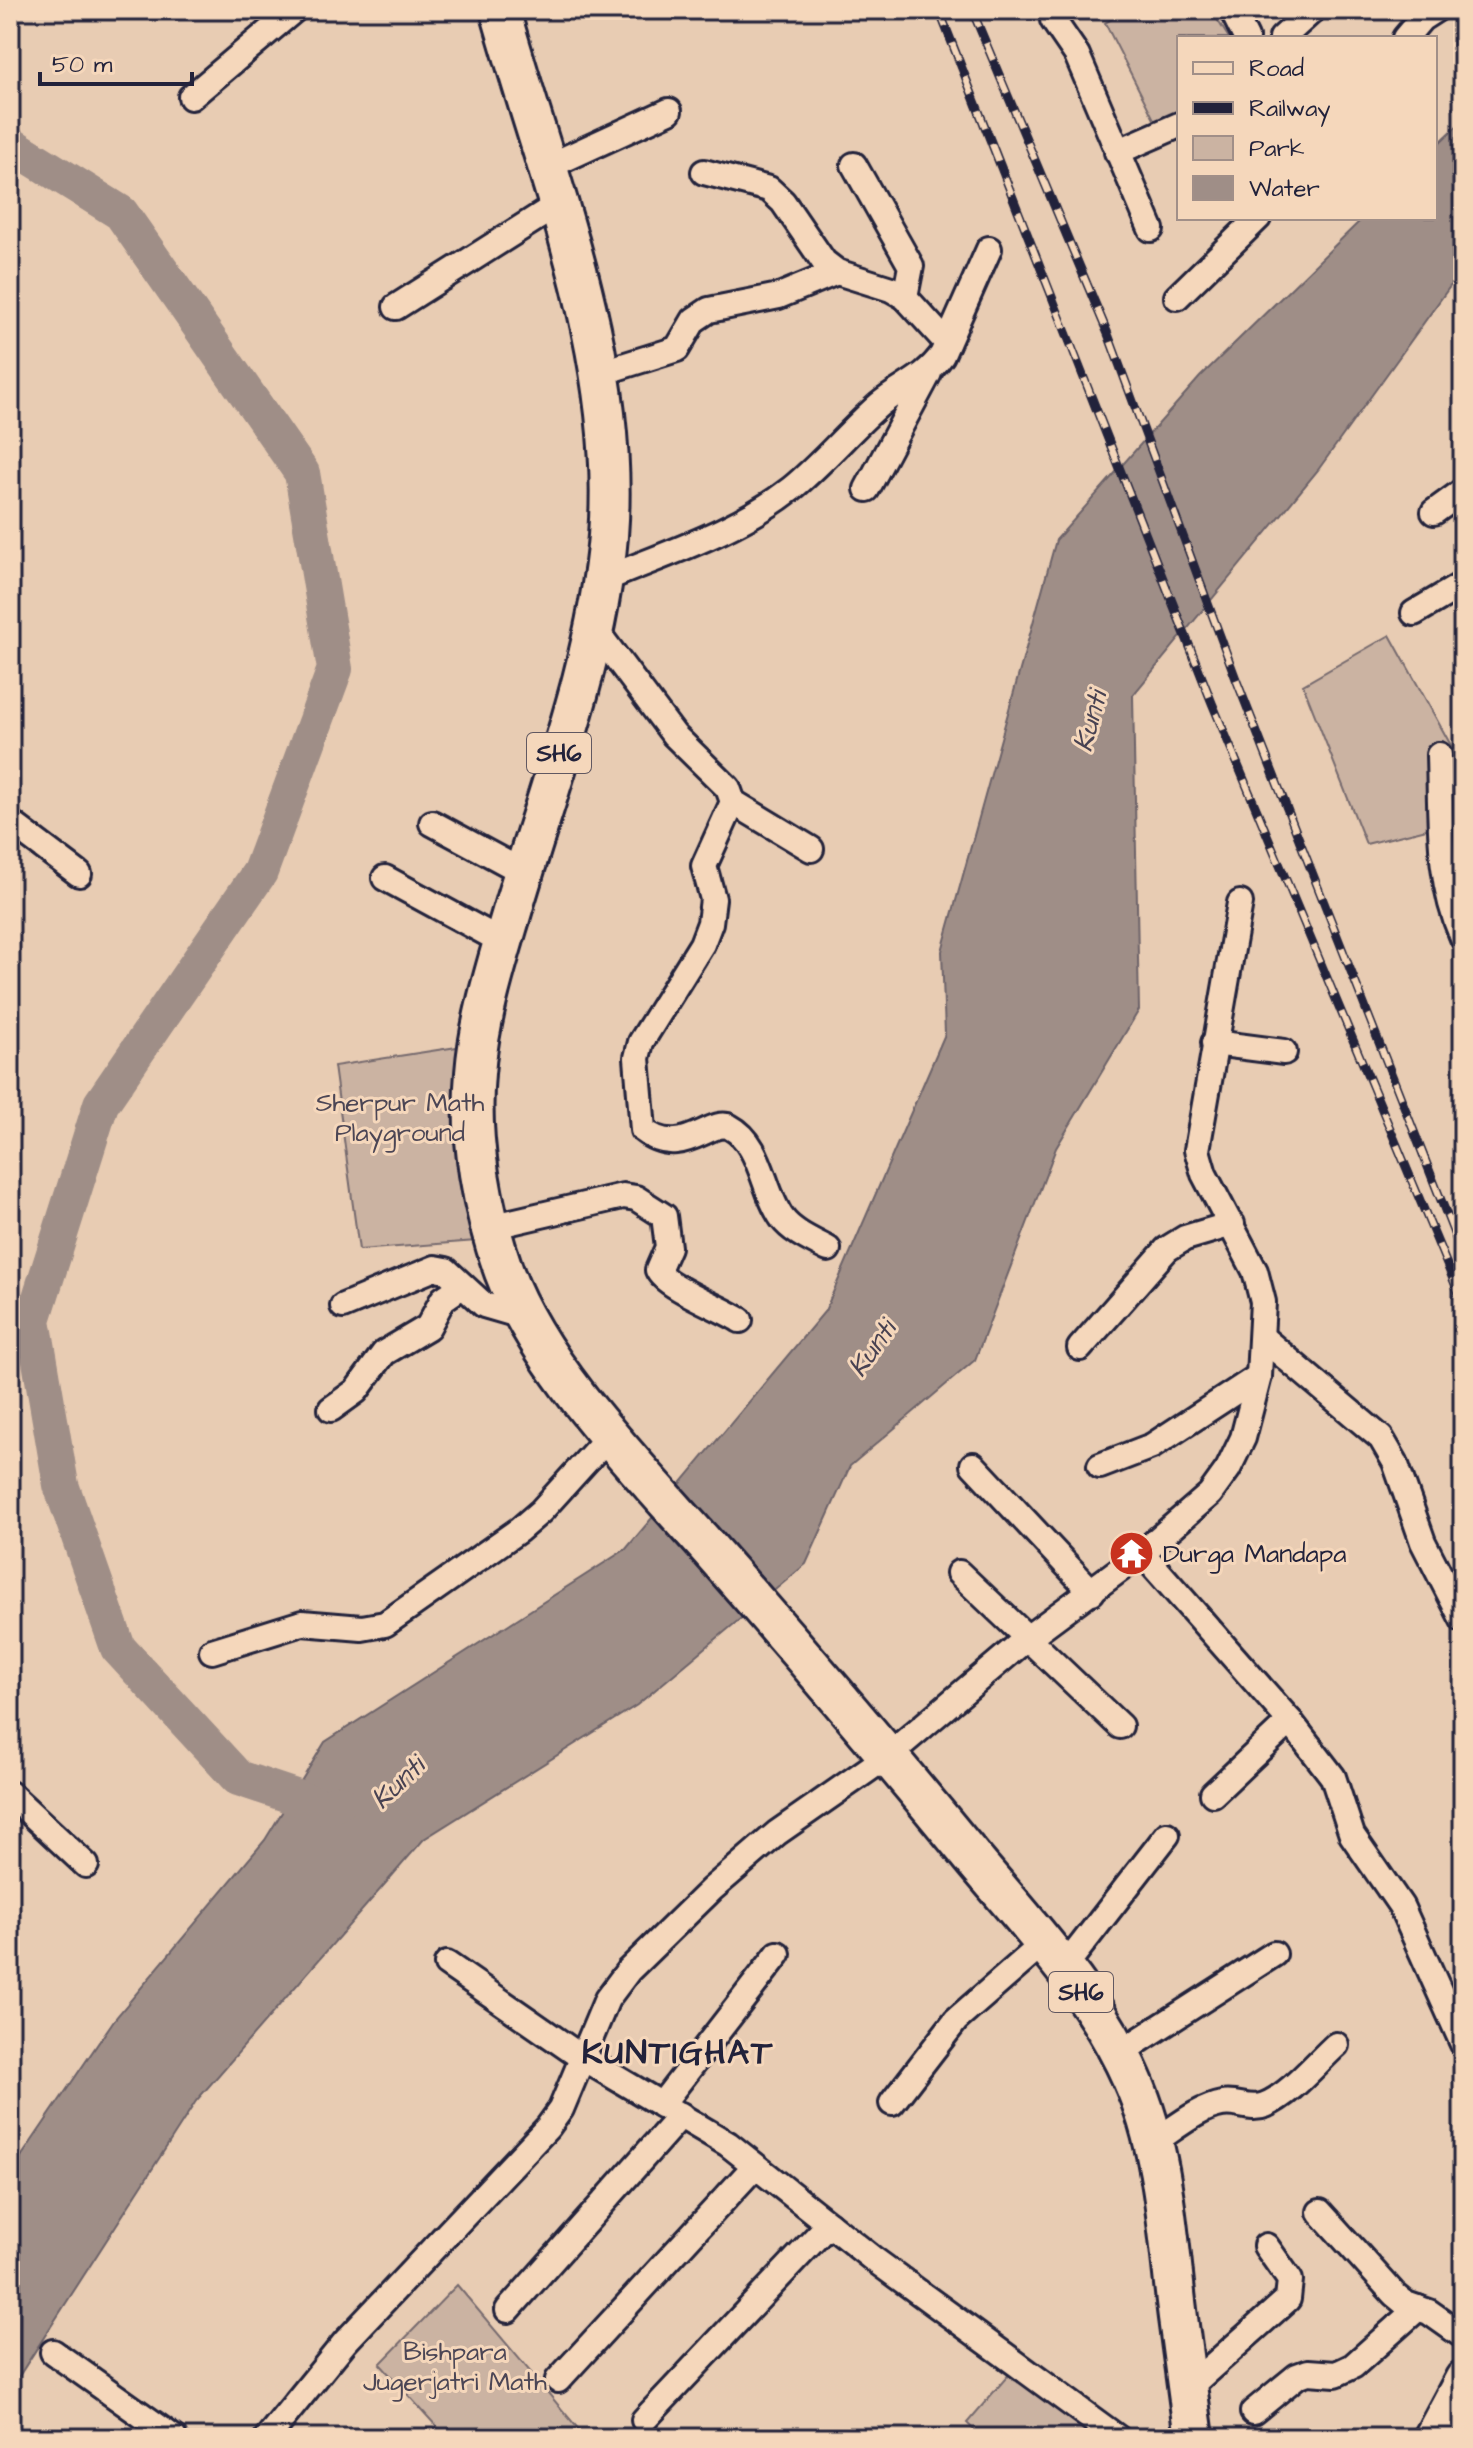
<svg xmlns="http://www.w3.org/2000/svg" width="1473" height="2448" font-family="'Architects Daughter',sans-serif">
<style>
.green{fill:#cbb3a2;stroke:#766a6e;stroke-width:2}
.water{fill:#9f8e87;stroke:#6d6369;stroke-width:2}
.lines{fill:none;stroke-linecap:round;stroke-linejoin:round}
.river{stroke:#9f8e87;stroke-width:36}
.street-casing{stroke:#22223b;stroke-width:30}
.secondary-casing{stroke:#22223b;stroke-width:40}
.primary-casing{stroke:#22223b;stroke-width:44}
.street{stroke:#f5d7bb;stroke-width:24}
.secondary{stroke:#f5d7bb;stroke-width:34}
.primary{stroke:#f5d7bb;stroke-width:38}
.rail-casing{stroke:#22223b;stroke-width:9}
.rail{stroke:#f5d7bb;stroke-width:6;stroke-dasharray:18;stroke-linecap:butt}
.labels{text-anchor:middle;stroke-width:6;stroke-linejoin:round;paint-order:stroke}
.shield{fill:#f5d7bb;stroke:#615861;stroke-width:2}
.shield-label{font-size:24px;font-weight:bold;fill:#22223b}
.park-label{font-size:26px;fill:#4c4655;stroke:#f5d7bb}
.poi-label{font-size:26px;fill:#22223b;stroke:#f5d7bb;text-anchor:start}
.water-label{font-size:28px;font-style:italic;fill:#484252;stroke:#f5d7bb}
.district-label{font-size:34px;font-weight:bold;letter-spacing:2px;fill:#22223b;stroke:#f5d7bb}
</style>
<rect width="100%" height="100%" fill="#e8ccb3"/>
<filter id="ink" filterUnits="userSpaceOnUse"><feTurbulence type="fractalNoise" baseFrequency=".0125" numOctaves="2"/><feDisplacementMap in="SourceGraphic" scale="16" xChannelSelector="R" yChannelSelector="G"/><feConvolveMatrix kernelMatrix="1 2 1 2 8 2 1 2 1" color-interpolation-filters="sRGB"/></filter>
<g filter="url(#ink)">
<!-- green -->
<g class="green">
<polygon points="1128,10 1211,10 1229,38 1179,38 1179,126 1163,137 1105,23"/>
<polygon points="1390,635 1463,767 1463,820 1366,844 1303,685"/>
<polygon points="470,1045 476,1241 359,1250 334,1066"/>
<polygon points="457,2285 586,2438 447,2438 380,2364"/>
<polygon points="1017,2365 1111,2438 982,2438 967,2423"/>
</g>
<!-- water -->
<polygon class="water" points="1463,120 1463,274 1451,285 1318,470 1133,695 1139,1010 1056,1148 975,1360 850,1466 806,1564 637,1705 424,1839 196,2101 10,2390 10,2173 114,2020 265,1840 325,1742 626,1549 825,1311 945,1034 942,951 1056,540 1200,377 1363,218 1435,218 1435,147"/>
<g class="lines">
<!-- river -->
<polyline class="river" points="10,144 121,213 302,473 335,669 260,872 101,1104 33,1320 61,1485 118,1648 238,1778 325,1807 339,1802"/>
<defs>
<g id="street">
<polyline points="1057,10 1053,20 1077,55 1151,229"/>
<polyline points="1232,10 1246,38"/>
<polyline points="1282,38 1313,10"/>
<polyline points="1405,38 1421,19 1435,10"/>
<polyline points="191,97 294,10"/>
<polyline points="1117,152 1179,125"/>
<polyline points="854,165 911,266 905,297"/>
<polyline points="545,168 669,111"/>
<polyline points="704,172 769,189 783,202 824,262 837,272 891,289 905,297 947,343"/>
<polyline points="1177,297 1258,218"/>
<polyline points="396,307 557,205"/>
<polyline points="600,373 677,349 694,320 709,310 779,296 837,272"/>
<polyline points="867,489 929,373"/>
<polyline points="1434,512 1463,491"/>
<path d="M603,580c64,-27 133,-48 188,-91 32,-26 58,-58 89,-85 22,-18 45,-25 62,-49l47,-106"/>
<polyline points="1414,613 1463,584"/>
<path d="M594,628l80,107 54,53 5,14 -29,64 9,33 -3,24 -8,21 -61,98 -4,16 6,72c38,31 68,-13 87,-3 32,17 32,63 52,91 10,14 31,23 46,31"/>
<path d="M1439,755c2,62 -2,125 24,183"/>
<polyline points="733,802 811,849"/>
<polyline points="10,822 79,874"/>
<polyline points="432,823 523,872"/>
<polyline points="385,878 503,942"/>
<polyline points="1214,1043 1284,1052"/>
<path d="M490,1227l133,-31 13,2 28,18 4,31 -10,23c6,16 63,38 82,50"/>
<polyline points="343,1306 435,1268 446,1270 484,1305 525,1317"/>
<polyline points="1264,1339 1381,1438 1395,1462 1423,1542 1463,1620"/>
<polyline points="1080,1348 1167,1249 1185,1238 1232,1224"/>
<polyline points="331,1409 356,1391 384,1353 428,1327 443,1299 462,1286"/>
<polyline points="973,1465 1092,1592"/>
<polyline points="1100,1466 1152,1446 1259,1376"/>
<polyline points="1142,1553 1290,1721 1333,1777 1352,1835 1401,1906 1463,2044"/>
<polyline points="959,1573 1120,1726"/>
<polyline points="212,1651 302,1623 362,1628 385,1624 519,1530 541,1511 609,1436"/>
<polyline points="10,1794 86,1865"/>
<polyline points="1213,1794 1290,1721"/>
<polyline points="447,1964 581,2057 728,2144 872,2258 1118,2438"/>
<polyline points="1063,1969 1167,1835"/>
<polyline points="1118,2054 1274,1954"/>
<polyline points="892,2103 956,2020 1044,1943"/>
<polyline points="661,2105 778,1954"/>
<path d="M1152,2143c21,-13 46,-35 70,-39 15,-3 28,7 43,1 26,-11 50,-41 71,-60"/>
<polyline points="1320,2212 1394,2294 1406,2304 1429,2312 1463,2336"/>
<polyline points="508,2310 681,2115"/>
<polyline points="53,2352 174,2438"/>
<polyline points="558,2380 755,2166"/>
<polyline points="1188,2388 1288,2299 1290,2280 1266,2246"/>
<polyline points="1253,2412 1297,2376 1308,2372 1336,2374 1353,2366 1418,2308"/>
<polyline points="644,2420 829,2224"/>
<polyline points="267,2438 345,2342 548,2127 561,2109 607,1999 628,1971 712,1889 777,1833 889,1755 1026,1639 1142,1553 1210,1494 1228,1469 1243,1438 1259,1376 1263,1302 1255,1271 1204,1174 1197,1150 1240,903"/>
</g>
<polyline id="secondary" points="1431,2438 1463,2378"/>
<path id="primary" d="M500,10c47,170 122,346 108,526 -11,129 -61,255 -97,379 -15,51 -32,105 -36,158 -6,65 7,137 29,199 36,98 139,202 208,280 90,102 177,204 263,309 57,68 121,136 157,218 33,73 36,161 46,239 5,40 11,80 16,120"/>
</defs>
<!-- street casing -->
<use href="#street" class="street-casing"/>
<!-- secondary casing -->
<use href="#secondary" class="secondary-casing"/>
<!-- primary casing -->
<use href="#primary" class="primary-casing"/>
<!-- street -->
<use href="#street" class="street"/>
<!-- secondary -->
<use href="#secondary" class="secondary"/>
<!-- primary -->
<use href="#primary" class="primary"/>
<defs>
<g id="rail">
<polyline points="939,10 1212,703 1463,1303"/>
<polyline points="972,10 1108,334 1236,679 1463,1256"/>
</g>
</defs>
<!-- rail casing -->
<use href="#rail" class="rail-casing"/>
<!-- rail -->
<use href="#rail" class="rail"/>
</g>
</g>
<!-- icons -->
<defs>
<symbol id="temple-disc" viewBox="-11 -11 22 22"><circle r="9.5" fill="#c8321e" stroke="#f5d7bb"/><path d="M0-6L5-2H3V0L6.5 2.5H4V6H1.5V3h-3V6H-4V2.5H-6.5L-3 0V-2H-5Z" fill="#fff"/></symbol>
</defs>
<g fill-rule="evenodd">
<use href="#temple-disc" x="1106" y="1528" width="51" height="51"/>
</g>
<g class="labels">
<!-- shield labels -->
<g class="shield">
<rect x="527" y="733" width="64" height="40" rx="6"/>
<rect x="1049" y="1972" width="64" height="40" rx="6"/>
</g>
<g class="shield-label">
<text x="559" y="761">SH6</text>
<text x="1081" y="2000">SH6</text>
</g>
<!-- park labels -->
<g class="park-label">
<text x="400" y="1111">Sherpur Math<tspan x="400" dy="30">Playground</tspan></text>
<text x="455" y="2360">Bishpara<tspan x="455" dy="30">Jugerjatri Math</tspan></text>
</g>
<!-- poi labels -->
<g class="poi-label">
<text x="1163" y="1562">Durga Mandapa</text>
</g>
<!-- water labels -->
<g class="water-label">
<text transform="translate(1089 721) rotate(-75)" y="10">Kunti</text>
<text transform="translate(871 1348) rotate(-55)" y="10">Kunti</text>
<text transform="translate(397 1782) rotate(-44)" y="10">Kunti</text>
</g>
<!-- district labels -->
<g class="district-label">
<text x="678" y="2063">KUNTIGHAT</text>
</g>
</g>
<!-- margin -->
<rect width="1473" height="2448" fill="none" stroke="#f5d7bb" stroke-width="40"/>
<rect x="20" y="20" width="1433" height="2408" fill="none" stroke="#22223b" stroke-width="3" filter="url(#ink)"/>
<!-- legend -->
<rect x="1177" y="36" width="260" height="184" fill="#f5d7bb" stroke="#a18f88" stroke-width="2"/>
<rect x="1193" y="62" width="40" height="12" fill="#f5d7bb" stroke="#a18f88" stroke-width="2"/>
<text x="1249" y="76" font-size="24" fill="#22223b">Road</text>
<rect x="1193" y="102" width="40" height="12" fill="#22223b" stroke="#a18f88" stroke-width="2"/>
<text x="1249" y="116" font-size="24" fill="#22223b">Railway</text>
<rect x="1193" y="136" width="40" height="24" fill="#cbb3a2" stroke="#a18f88" stroke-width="2"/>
<text x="1249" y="156" font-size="24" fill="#22223b">Park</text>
<rect x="1193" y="176" width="40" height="24" fill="#9f8e87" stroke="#a18f88" stroke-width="2"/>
<text x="1249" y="196" font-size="24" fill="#22223b">Water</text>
<!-- scale -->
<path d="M40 72v12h152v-12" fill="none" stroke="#22223b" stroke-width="4"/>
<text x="52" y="72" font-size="24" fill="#22223b" stroke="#f5d7bb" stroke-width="6" paint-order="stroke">50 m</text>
</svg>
